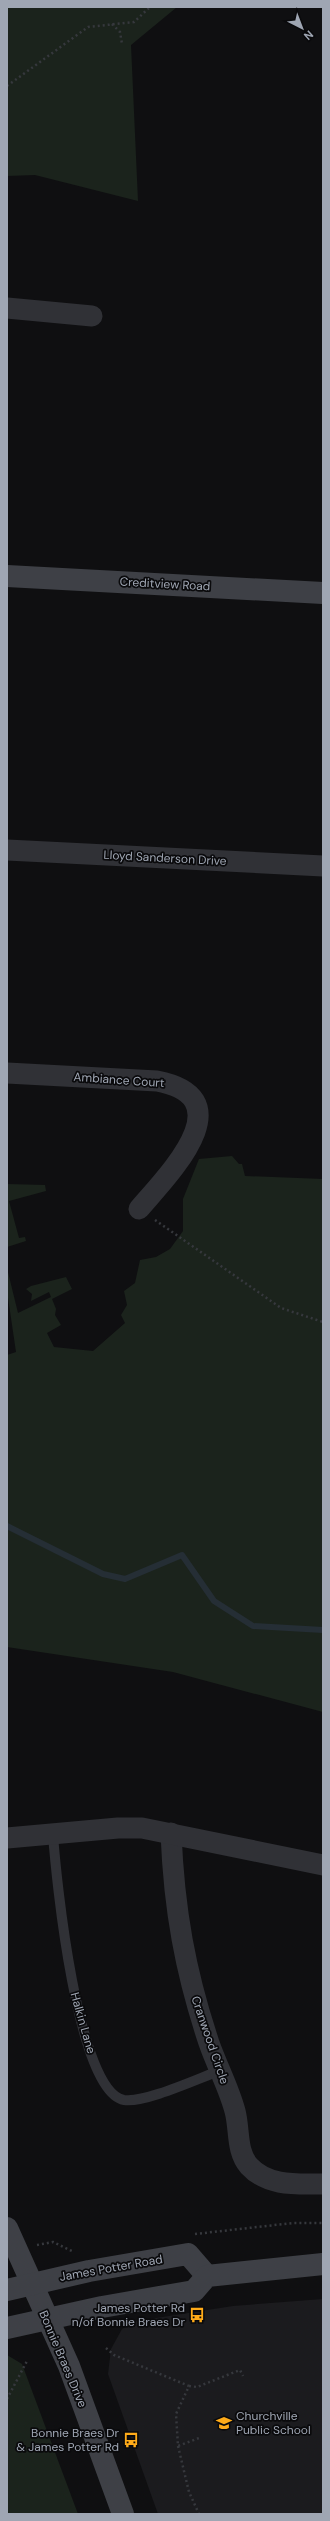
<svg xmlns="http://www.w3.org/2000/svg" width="330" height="2521" font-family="'DM Sans',sans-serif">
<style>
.built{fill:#1b1b1e}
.green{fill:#1b231c}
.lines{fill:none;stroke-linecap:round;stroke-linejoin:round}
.stream{stroke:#252e35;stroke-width:6}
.path{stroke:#36383d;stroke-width:2.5;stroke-dasharray:2 3;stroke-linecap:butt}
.lane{stroke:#303136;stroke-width:10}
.street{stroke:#303136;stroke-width:21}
.secondary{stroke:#3e4046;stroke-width:22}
.labels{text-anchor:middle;stroke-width:3.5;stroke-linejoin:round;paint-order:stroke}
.street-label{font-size:12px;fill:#9fa6b3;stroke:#0a0a0c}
.poi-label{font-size:12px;fill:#9fa6b3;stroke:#0a0a0c;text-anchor:end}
</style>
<rect width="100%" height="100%" fill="#0f0f11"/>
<!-- built -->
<polygon class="built" points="323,2299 323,2514 158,2514 108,2374 111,2349 122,2329 137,2321 233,2306"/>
<!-- green -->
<g class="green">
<polygon points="7,7 177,7 131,45 138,201 35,175 7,176"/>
<polygon points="232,1156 239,1164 242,1164 245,1176 323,1179 323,1712 173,1672 7,1647 7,1355 16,1352 7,1291 7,1268 18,1313 51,1297 49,1292 31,1301 32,1294 26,1289 31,1286 66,1277 72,1289 52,1299 56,1309 55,1315 61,1325 47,1333 54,1347 93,1351 125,1323 121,1315 127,1305 124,1291 135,1283 140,1260 156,1257 170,1249 183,1231 183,1199 199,1159"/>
<polygon points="7,1184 45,1185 46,1191 9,1201 19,1238 25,1237 26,1241 7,1247"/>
<polygon points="7,2355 22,2364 78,2514 7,2514"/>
</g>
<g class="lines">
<!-- stream -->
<polyline class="stream" points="7,1526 103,1574 125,1579 182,1555 214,1601 253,1626 323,1630"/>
<!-- path -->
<g class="path">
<polyline points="112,24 120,32 122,44"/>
<polyline points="7,86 88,27 134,22 150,7"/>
<polyline points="155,1220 281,1308 323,1322"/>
<polyline points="195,2234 293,2223 323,2223"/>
<polyline points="37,2245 53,2242 74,2252"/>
<polyline points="106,2348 114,2355 189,2386 176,2414 178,2446 199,2438"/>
<polyline points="189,2386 197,2387 240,2370 243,2376"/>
<polyline points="7,2399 27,2361"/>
<polyline points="178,2446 189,2492 199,2514"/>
</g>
<!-- lane -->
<path class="lane" d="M53,1834c3,43 24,258 71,266 21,3 73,-21 95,-29"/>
<!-- street -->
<g class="street">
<polyline points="7,308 92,316"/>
<polyline points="7,850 323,866"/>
<path d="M7,1073l150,8c89,17 10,95 -18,128"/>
<path d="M171,1833c3,76 14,138 38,210 8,23 20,45 26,68 5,19 1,40 14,55 19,21 49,18 74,18"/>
<polyline points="7,1838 118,1828 142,1828 323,1865"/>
</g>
<!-- secondary -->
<g class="secondary">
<polyline points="7,576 323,593"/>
<polyline points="7,2228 69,2366 123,2514"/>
<polyline points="7,2290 89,2271 188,2254 207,2276"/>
<polyline points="7,2328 102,2307 194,2291 207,2276 323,2264"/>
</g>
</g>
<!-- icons -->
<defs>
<symbol id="bus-bare" viewBox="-9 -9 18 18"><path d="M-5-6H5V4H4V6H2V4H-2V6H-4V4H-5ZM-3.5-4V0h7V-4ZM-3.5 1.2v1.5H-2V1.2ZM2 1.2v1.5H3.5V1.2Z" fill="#ffab19" stroke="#0a0a0c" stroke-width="2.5" paint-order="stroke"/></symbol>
<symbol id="school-bare" viewBox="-9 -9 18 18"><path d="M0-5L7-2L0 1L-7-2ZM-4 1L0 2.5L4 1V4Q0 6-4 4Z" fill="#ffab19" stroke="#0a0a0c" stroke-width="2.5" paint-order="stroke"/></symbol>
</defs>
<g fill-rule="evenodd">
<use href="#bus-bare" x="186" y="2304" width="22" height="22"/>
<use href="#school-bare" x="213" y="2412" width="22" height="22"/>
<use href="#bus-bare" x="120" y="2429" width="22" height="22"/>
</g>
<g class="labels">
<!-- street labels -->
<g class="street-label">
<text transform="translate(165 584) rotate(3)" y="4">Creditview Road</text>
<text transform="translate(165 858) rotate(3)" y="4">Lloyd Sanderson Drive</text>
<text transform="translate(119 1080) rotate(4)" y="4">Ambiance Court</text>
<text transform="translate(83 2023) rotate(74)" y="4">Halkin Lane</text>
<text transform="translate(210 2040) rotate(71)" y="4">Cranwood Circle</text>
<text transform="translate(111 2268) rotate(-10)" y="4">James Potter Road</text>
<text transform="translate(63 2359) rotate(67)" y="4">Bonnie Braes Drive</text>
</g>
<!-- poi labels -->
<g class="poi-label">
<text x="185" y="2312">James Potter Rd<tspan x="185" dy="14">n/of Bonnie Braes Dr</tspan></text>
<text x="236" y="2420" text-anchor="start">Churchville<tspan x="236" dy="14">Public School</tspan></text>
<text x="119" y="2437">Bonnie Braes Dr<tspan x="119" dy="14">&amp; James Potter Rd</tspan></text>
</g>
</g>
<!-- border -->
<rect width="330" height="2521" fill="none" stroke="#9fa6b3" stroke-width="16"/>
<!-- north arrow -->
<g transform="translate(302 28) rotate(138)" stroke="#0a0a0c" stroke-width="3" paint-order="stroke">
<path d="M0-3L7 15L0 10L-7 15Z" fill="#9fa6b3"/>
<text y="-6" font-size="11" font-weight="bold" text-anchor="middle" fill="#9fa6b3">N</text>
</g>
</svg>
